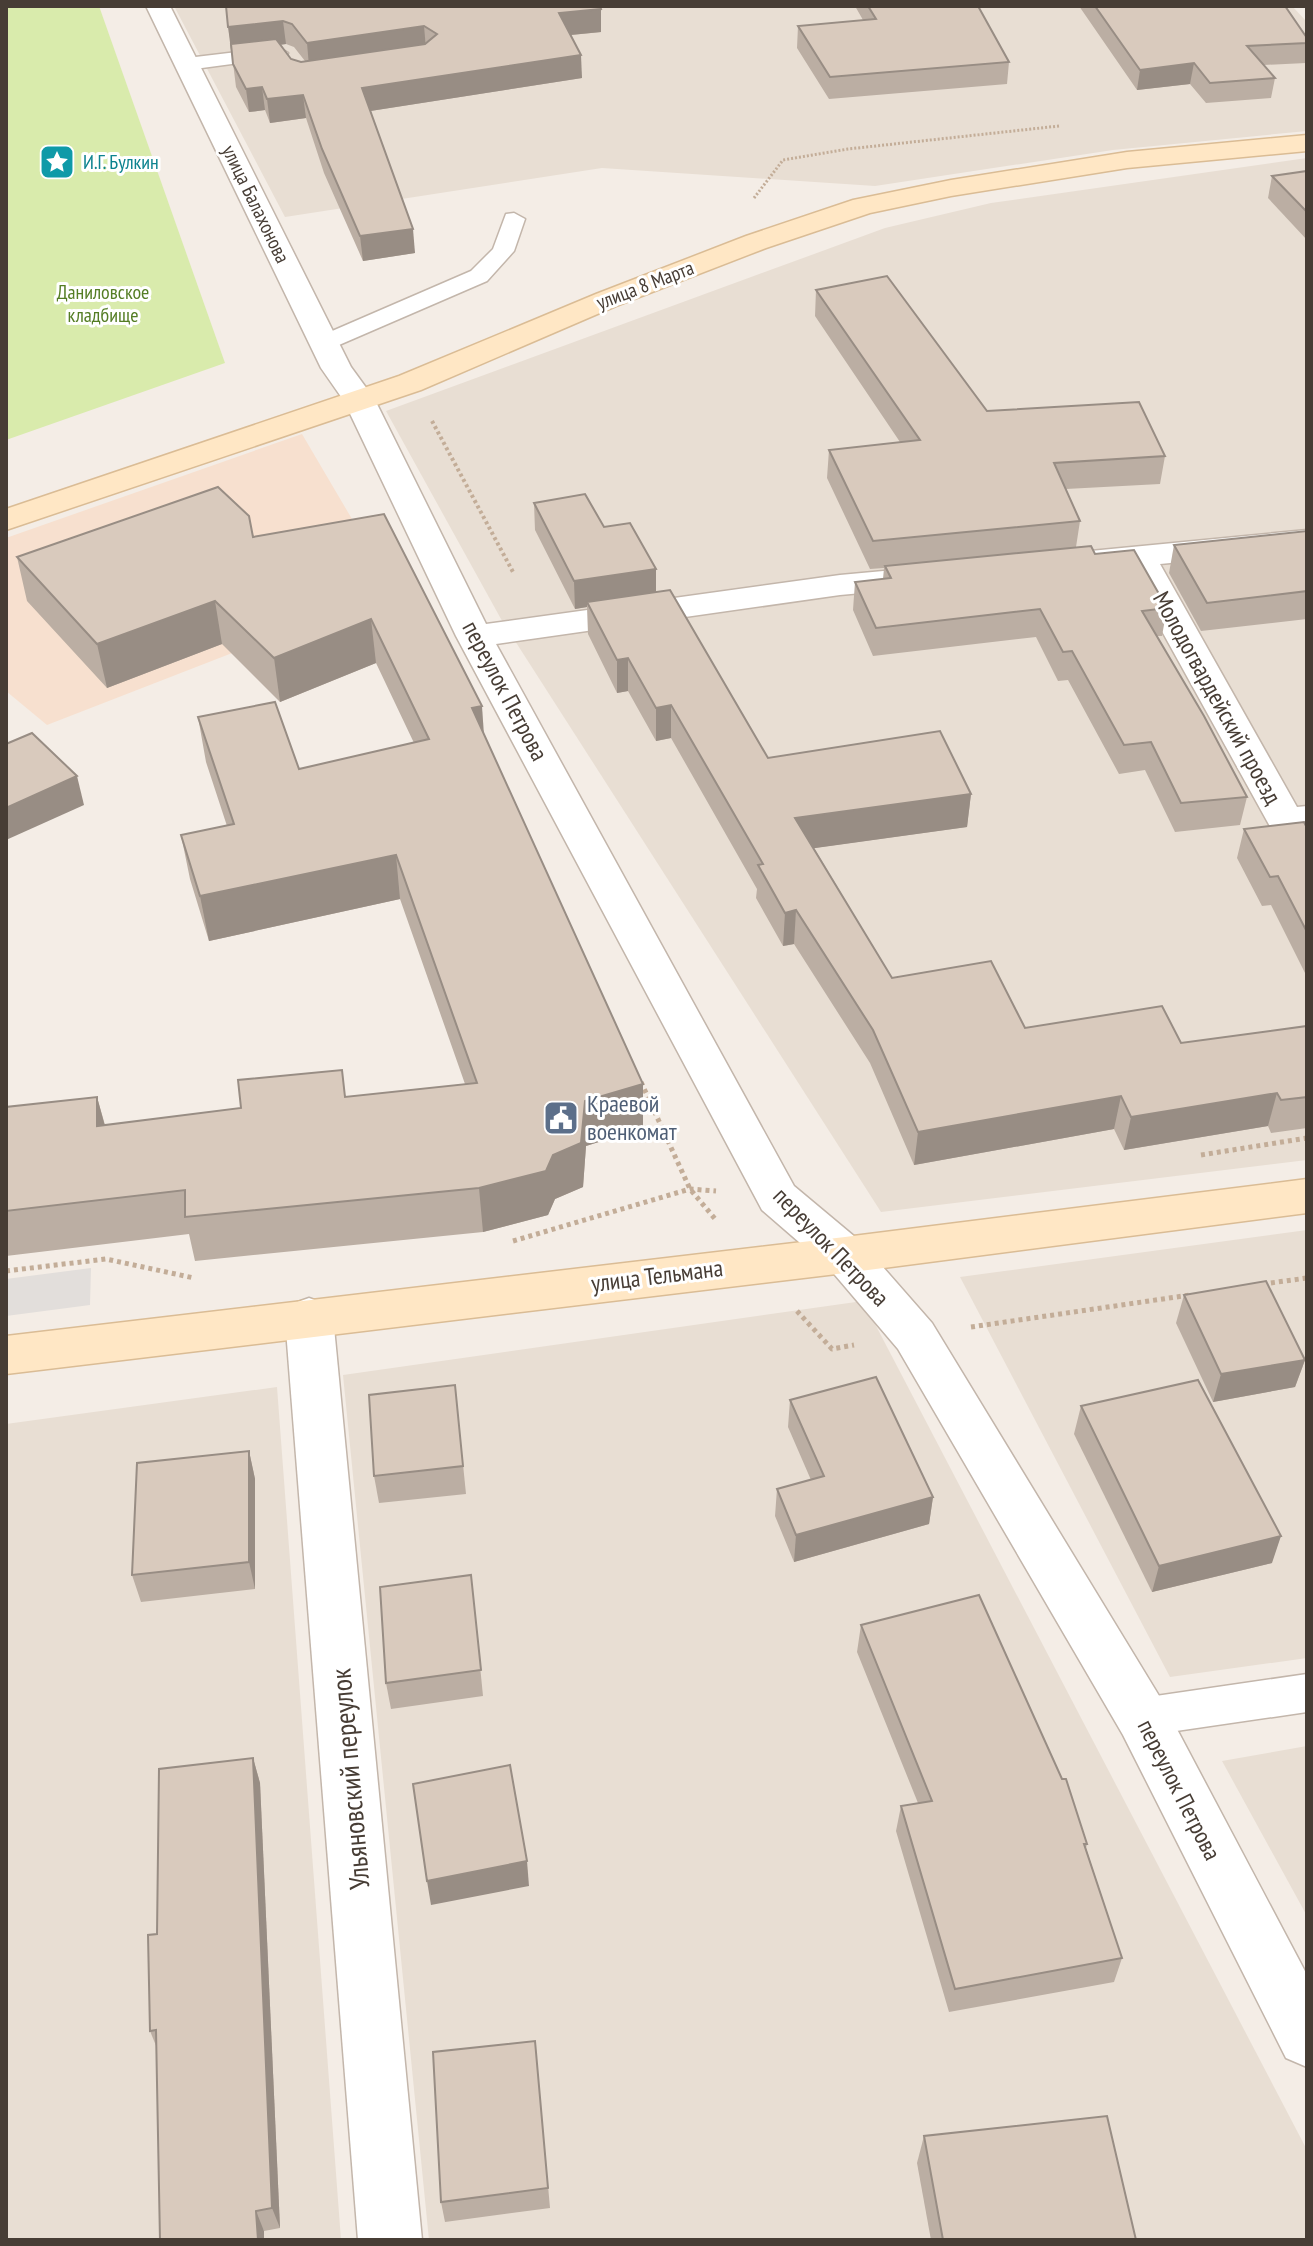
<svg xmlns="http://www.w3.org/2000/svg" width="1313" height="2246" font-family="'PT Sans Narrow',sans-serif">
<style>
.residential{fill:#e8ded3}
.commercial{fill:#f7e0cf}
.green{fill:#d9ebac}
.parking{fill:#e2dedb}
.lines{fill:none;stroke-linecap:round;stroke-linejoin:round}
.lane-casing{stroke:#c3b6ab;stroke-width:3}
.street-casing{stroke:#c3b6ab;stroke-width:3}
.secondary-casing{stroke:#dabc95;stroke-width:3}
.path-far2{stroke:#c3ad98;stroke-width:3;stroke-dasharray:2 2;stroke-linecap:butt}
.path-far1{stroke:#c3ad98;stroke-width:4;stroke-dasharray:3 3;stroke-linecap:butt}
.path{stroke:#c3ad98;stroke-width:5;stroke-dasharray:4 4;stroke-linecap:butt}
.lane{fill:#fff;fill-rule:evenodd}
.street{fill:#fff;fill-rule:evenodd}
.secondary{fill:#ffe7c5;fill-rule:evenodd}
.wall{fill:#bbaea3;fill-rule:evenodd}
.shaded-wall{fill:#988d84}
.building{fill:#d9cabd;stroke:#988d84;stroke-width:2}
.labels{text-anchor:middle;stroke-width:6;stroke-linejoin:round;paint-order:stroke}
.far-culture-label{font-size:20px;fill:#0d838f;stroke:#fff;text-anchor:start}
.far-street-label{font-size:20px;fill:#473d35;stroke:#fff}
.far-park-label{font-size:20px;fill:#547d24;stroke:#fff}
.street-label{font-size:24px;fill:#473d35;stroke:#fff}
.service-label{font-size:24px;fill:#4e5e75;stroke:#fff;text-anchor:start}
.near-street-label{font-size:28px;fill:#473d35;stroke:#fff}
</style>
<rect width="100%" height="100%" fill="#f4ede6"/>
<!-- residential -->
<g class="residential">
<polygon points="174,6 1292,6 1307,22 1307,131 1113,150 875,186 602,168 285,217"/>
<polygon points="1307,158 1307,1160 881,1212 501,619 386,411 885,228 991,203"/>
<polygon points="1307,1230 1307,1658 1170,1677 960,1277"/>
<polygon points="863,1301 1307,2150 1307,2240 429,2240 343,1375"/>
<polygon points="277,1387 341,2240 6,2240 6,1424"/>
<polygon points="1307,1746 1307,1916 1222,1761"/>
</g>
<!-- commercial -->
<polygon class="commercial" points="302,434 359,531 322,618 47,725 6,691 6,538"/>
<!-- green -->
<polygon class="green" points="6,6 99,6 225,363 6,440"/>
<!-- parking -->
<polygon class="parking" points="91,1268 90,1305 6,1316 6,1279"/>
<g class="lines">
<defs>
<g id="lane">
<polygon points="278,47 288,53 285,57 187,70 177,64 187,58"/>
<polygon points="514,213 525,219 514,251 487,281 332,348 316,348 312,343 316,338 471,271 493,249 506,214"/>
<polygon points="1307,1674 1307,1712 1142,1736 1127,1731 1121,1717 1127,1703 1142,1698"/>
</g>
<g id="street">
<polygon points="146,6 170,6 351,367 375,400 486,624 840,575 916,568 928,571 933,578 928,585 916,588 840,595 496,644 794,1186 861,1242 932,1323 1161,1699 1307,1975 1307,2067 1286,2058 1123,1735 898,1349 829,1268 762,1210 456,636 344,401 321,368"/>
<polygon points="1307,530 1307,550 1160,564 1297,807 1307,806 1307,830 1286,833 1272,830 1267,821 1127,568 1080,572 1068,569 1063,562 1068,555 1080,552"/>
<polygon points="309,1298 326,1304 333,1317 422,2240 358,2240 285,1317 292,1304"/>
</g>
<g id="secondary">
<polygon points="1307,135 1307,151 1127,168 951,196 870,213 766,248 616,306 421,390 6,530 6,509 399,376 596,294 746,236 853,200 951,180 1127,152"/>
<polygon points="1307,1179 1307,1213 845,1273 6,1374 6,1336 845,1237"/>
</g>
</defs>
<!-- lane casing -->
<use href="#lane" class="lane-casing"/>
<!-- street casing -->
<use href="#street" class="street-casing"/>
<!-- secondary casing -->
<use href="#secondary" class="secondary-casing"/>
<!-- path-far2 -->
<polyline class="path-far2" points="754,198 783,160 848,149 1059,126"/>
<!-- path-far1 -->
<polyline class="path-far1" points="432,421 513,572"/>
<!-- path -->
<g class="path">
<polyline points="641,1082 690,1189 716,1220"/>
<polyline points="1201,1155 1307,1138"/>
<polyline points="513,1241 690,1189 716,1191"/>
<polyline points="6,1271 106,1259 194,1278"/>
<polyline points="1263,1284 1307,1278"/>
<polyline points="797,1311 832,1349 854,1345"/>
<polyline points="971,1327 1190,1295"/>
</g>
<!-- lane -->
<use href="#lane" class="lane"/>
<!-- street -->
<use href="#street" class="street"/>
<!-- secondary -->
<use href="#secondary" class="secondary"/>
</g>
<!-- wall -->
<g class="wall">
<path d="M226,6l375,26 -30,3 11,43 -212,33 45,142 -52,8 -39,-88 -18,-55 -36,5 -5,-13 -16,2 -13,-25zM286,44l8,3 11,14 -4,1 -10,-3 -11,-14z"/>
<polygon points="855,6 978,6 1009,62 1007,84 829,99 797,48 798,26 863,20"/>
<polygon points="1079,6 1285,6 1307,38 1306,63 1264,65 1275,78 1271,98 1206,103 1190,84 1137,90"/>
<polygon points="1307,171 1307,240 1268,198 1272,176"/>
<polygon points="816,290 987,411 1165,456 1160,484 1066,489 1080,521 1076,547 1095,554 1167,608 1162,636 1157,636 1247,797 1240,825 1175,832 1145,770 1119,774 1068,680 1058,681 1036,637 873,656 853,610 855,582 883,579 884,568 870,569 827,478 829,450 900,442 815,316"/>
<polygon points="534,503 604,527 656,592 768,758 971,794 967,827 814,848 892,978 1025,1028 1181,1043 1307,1026 1307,1128 1271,1133 1268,1126 1124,1150 1114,1129 914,1165 870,1063 794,944 783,946 756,898 757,889 671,738 656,741 628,691 617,693 588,634 587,607 575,609 535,530"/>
<polygon points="384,514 483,732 643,1128 586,1146 583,1187 555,1199 548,1215 483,1232 195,1261 189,1234 6,1256 6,1107 97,1097 105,1125 465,1084 400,899 209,941 190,879 181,835 227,826 206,762 198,717 299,769 414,743 376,663 280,702 222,644 107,688 27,601 17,557 253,537"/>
<polygon points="1307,531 1307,619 1201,631 1169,573 1174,545"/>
<polygon points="1307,828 1307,977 1271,905 1262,906 1237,858 1244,829"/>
<polygon points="1184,1295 1305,1360 1295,1387 1213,1402 1176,1323"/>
<polygon points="455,1385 466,1494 379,1503 374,1476"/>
<polygon points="790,1400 933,1497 929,1524 794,1562 775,1516 777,1489 811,1480 788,1427"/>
<polygon points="1081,1406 1272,1563 1152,1592 1074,1434"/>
<polygon points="249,1451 255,1479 255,1589 141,1602 132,1575"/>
<polygon points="471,1575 483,1696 391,1709 386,1683"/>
<polygon points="861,1625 1087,1844 1086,1848 1122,1958 1114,1982 949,2012 896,1831 901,1806 918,1803 857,1652"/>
<polygon points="253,1758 260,1783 280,2228 264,2231 157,2048 150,2031 157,1934"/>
<polygon points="535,2041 550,2208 445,2222 441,2202"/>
<polygon points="924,2136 1136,2240 931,2240 917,2163"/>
</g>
<!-- shaded-wall -->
<g class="shaded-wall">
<polygon points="601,9 601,32 560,36 559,13"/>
<polygon points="283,21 286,44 231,50 228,27"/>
<polygon points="424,26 426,49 309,66 307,43"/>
<polygon points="581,55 582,78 364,112 362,88"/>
<polygon points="1194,63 1190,84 1137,90 1140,70"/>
<polygon points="262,87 265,110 249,112 246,89"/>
<polygon points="303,95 306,118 270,123 267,99"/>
<polygon points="413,229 415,253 363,261 360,236"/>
<polygon points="656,569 656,597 587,602 587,607 575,609 574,581"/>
<polygon points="215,601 222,644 107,688 97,644"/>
<polygon points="371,619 376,663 280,702 274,658"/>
<polygon points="628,658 628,691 617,693 617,660"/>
<polygon points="671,705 671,738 656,741 656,708"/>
<polygon points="482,706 485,750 472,708"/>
<polygon points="77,776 84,805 6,840 6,808"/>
<polygon points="971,794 967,827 794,851 795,818"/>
<polygon points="396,855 400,899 209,941 200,896"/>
<polygon points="796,910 794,944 783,946 785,913"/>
<polygon points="643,1084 643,1128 586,1146 583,1187 555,1199 548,1215 483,1232 479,1188 553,1155 585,1101"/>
<polygon points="1277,1093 1268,1126 1124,1150 1131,1117"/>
<polygon points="1121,1096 1114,1129 914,1165 918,1132"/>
<polygon points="97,1097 109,1141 97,1126"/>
<polygon points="1305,1360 1295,1387 1213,1402 1221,1374"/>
<polygon points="249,1451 255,1479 255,1589 249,1562"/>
<polygon points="933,1497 929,1524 794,1562 796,1535"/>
<polygon points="1281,1536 1272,1563 1152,1592 1159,1566"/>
<polygon points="253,1758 260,1783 280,2228 272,2208"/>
<polygon points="527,1861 529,1886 431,1905 427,1881"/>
<polygon points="256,2211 264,2231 264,2240 258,2240"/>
</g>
<!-- building -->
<g class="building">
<polygon points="226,6 600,6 601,9 559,13 581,55 362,88 413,229 360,236 322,149 303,95 267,99 262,87 246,89 233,64 231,44 276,39 291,59 301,62 425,44 437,34 424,26 307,43 292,24 283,21 228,27"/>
<polygon points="868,6 978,6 1009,62 830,77 798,26 876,19"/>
<polygon points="1095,6 1285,6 1307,38 1307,43 1247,46 1275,78 1210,83 1194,63 1140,70"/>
<polygon points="1307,171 1307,212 1272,176"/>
<polygon points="887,276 987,411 1139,402 1165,456 1054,463 1080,521 873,541 829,450 920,440 816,290"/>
<polygon points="218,487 249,516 253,537 384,514 482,706 472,708 643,1084 585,1101 581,1143 553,1155 546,1171 479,1188 185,1217 185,1190 6,1211 6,1107 97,1097 97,1126 241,1108 238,1080 342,1070 345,1097 477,1083 396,855 200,896 181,835 234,824 198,717 275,702 299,769 429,739 371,619 274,658 215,601 97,644 17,557"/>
<polygon points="585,494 604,527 630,523 656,569 574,581 534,503"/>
<polygon points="1307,531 1307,591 1207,603 1174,545"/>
<polygon points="1091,546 1095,554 1134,550 1167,608 1142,611 1204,716 1247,797 1181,803 1151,742 1124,745 1072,651 1063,652 1040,609 876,628 855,582 891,578 885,566"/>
<polygon points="670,590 768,758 940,731 971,794 795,818 892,978 991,961 1025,1028 1162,1006 1181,1043 1307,1026 1307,1097 1281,1100 1277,1093 1131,1117 1121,1096 918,1132 873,1030 796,910 785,913 758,865 763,864 671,705 656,708 628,658 617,660 587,602"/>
<polygon points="32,733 77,776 6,808 6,744"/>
<polygon points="1304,822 1307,828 1307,932 1278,876 1270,877 1244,829"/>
<polygon points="1266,1281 1305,1360 1221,1374 1184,1295"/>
<polygon points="876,1377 933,1497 796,1535 777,1489 824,1476 790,1400"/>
<polygon points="1198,1380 1281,1536 1159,1566 1081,1406"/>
<polygon points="455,1385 463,1466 374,1476 369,1395"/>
<polygon points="249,1451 249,1562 132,1575 137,1463"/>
<polygon points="471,1575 481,1670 386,1683 380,1587"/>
<polygon points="979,1595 1062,1779 1066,1779 1087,1844 1084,1844 1122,1958 955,1989 901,1806 932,1801 861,1625"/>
<polygon points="253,1758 272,2208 256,2211 258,2240 160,2240 156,2030 150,2031 148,1935 157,1934 159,1769"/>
<polygon points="510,1765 527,1861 427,1881 413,1784"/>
<polygon points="535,2041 548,2188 441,2202 433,2052"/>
<polygon points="1107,2116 1136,2240 943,2240 924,2136"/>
</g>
<!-- icons -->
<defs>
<symbol id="sight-square" viewBox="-11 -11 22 22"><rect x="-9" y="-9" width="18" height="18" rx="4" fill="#0f9aa8" stroke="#fff"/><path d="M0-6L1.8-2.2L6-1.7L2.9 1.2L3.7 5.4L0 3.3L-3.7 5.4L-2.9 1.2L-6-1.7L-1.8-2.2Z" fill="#fff"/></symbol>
<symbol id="civic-square" viewBox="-11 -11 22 22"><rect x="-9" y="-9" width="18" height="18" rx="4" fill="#5c6f8a" stroke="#fff"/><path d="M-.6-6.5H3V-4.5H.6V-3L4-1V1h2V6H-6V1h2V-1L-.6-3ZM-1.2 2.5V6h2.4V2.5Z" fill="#fff"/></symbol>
</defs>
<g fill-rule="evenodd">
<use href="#sight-square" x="37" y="142" width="40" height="40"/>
<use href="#civic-square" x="541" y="1098" width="40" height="40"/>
</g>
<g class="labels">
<!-- far-culture labels -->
<g class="far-culture-label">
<text x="83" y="169">И.Г. Булкин</text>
</g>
<!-- far-street labels -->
<g class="far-street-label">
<text transform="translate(256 204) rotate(64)" y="7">улица Балахонова</text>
<text transform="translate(645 285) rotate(-21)" y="7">улица 8 Марта</text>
</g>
<!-- far-park labels -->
<g class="far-park-label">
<text x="103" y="299">Даниловское<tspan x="103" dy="23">кладбище</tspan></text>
</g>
<!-- street labels -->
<g class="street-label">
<text transform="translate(505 691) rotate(62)" y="8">переулок Петрова</text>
<text transform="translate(1217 698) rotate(61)" y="8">Молодогвардейский проезд</text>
<text transform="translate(831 1247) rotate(46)" y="8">переулок Петрова</text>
<text transform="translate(657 1276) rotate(-7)" y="8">улица Тельмана</text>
<text transform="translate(1179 1790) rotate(63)" y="8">переулок Петрова</text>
</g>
<!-- service labels -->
<g class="service-label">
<text x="587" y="1112">Краевой<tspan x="587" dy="28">военкомат</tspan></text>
</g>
<!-- near-street labels -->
<g class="near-street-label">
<text transform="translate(350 1779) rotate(-95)" y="10">Ульяновский переулок</text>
</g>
</g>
<!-- border -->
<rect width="1313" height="2246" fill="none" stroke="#473d35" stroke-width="16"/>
</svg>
